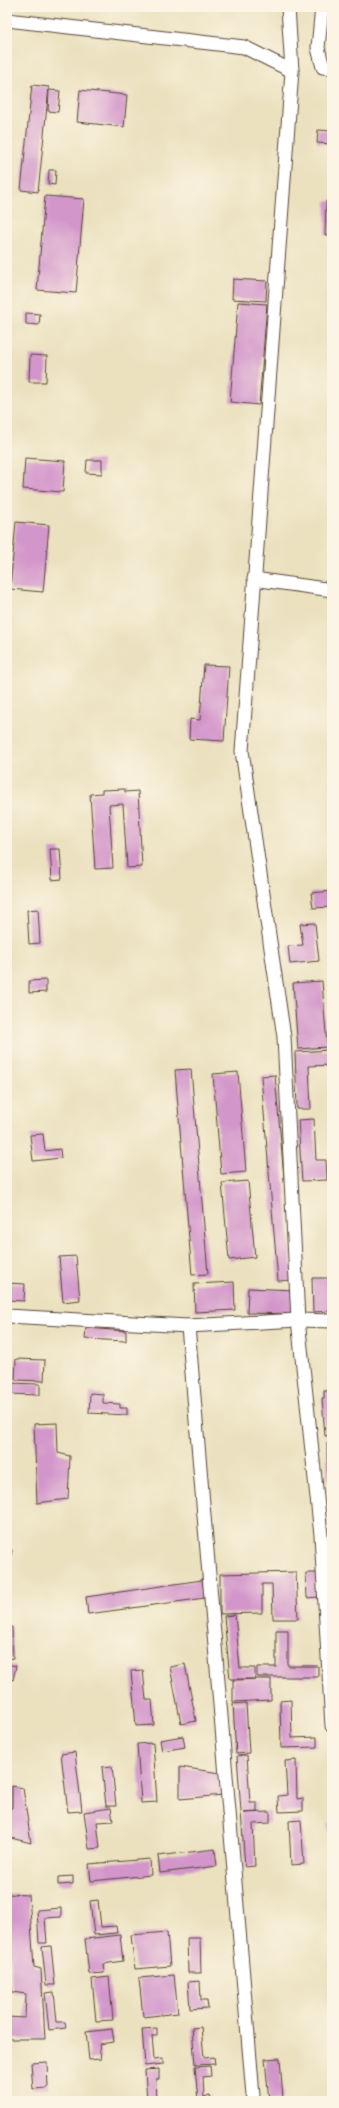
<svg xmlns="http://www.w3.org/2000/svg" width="339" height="2108" font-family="'Architects Daughter',sans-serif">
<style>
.building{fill:#d396cb}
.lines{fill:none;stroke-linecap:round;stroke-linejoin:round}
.minor-casing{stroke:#554536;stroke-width:15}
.minor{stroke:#fff;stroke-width:13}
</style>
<rect width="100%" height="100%" fill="#fcf5e5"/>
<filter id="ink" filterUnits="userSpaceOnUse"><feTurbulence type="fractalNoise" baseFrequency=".025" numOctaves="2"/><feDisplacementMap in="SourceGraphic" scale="8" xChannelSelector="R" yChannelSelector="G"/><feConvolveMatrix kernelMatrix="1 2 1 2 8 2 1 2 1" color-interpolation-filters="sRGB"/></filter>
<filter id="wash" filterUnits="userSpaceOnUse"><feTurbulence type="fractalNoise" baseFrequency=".012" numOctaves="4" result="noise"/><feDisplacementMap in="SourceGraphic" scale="16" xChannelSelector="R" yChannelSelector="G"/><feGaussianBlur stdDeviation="0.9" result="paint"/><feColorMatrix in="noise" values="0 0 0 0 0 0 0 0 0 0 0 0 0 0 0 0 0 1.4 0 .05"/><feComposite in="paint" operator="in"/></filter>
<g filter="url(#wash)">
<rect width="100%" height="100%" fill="#ebe1bf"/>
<g id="blocks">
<!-- building -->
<g class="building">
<polygon points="32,85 49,87 38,192 21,190"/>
<polygon points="49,90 60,91 58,112 48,111"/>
<polygon points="80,90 127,95 124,127 77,122"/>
<polygon points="318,130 332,131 332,144 317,143"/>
<polygon points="49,170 56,170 55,185 48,184"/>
<polygon points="45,196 84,199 76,293 37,290"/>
<polygon points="326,201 332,201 332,235 325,235"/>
<polygon points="233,279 267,281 266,301 232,299"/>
<polygon points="238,302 267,304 259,405 230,402"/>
<polygon points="26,313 40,314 39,325 26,324"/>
<polygon points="30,355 47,356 46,382 29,382"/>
<polygon points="25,458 65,461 63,492 23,489"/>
<polygon points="87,460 102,460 102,474 86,473"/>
<polygon points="16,522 49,525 43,592 10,589"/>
<polygon points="204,665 229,666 224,741 189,739 190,719 200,720"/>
<polygon points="125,789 125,792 138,791 142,867 127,868 123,804 109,805 113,868 95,869 90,794 102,793 102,790"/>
<polygon points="50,849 60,849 62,879 52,880"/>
<polygon points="332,891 332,907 313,908 311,893"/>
<polygon points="38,909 40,943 29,944 27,910"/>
<polygon points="315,923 319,961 290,964 288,946 303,945 300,924"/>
<polygon points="46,980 46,992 29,993 29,981"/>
<polygon points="322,981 327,1047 298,1049 293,983"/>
<polygon points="332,1050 332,1065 309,1066 311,1109 297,1109 295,1052"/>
<polygon points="191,1069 208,1274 192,1275 175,1070"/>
<polygon points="238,1072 246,1172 221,1174 213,1074"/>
<polygon points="275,1075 293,1280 278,1281 261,1076"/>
<polygon points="314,1119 316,1160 326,1160 327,1180 302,1181 298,1120"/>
<polygon points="43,1134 45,1151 60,1149 61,1158 33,1161 30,1135"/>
<polygon points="248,1181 255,1257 229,1260 222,1183"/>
<polygon points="76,1256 80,1300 63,1302 59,1257"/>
<polygon points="312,1278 329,1278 330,1311 313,1312"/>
<polygon points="234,1282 235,1310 195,1312 194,1284"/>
<polygon points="7,1283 25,1284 24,1301 7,1300"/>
<polygon points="248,1288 294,1290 293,1314 247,1313"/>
<polygon points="86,1328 126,1331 126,1341 85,1339"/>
<polygon points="16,1359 45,1360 44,1381 15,1380"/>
<polygon points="7,1383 40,1384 40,1395 7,1394"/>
<polygon points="324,1391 332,1391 332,1435 325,1436 322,1398 324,1398"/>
<polygon points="90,1393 103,1394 103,1403 120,1404 120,1408 127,1408 127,1415 89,1413"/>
<polygon points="57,1423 58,1453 70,1456 68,1499 37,1503 34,1424"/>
<polygon points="327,1443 332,1443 332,1480 328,1480"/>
<polygon points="7,1549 12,1550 8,1571 7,1571"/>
<polygon points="296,1572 298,1619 273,1619 272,1584 262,1584 262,1613 220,1614 220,1574"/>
<polygon points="306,1573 317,1573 318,1597 307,1598"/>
<polygon points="202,1580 205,1598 88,1614 86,1597"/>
<polygon points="235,1615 240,1668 255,1668 255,1679 230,1679 224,1616"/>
<polygon points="7,1627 12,1627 13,1658 7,1659"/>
<polygon points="276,1630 288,1630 288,1666 318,1666 318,1677 257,1677 257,1667 276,1667"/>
<polygon points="7,1664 16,1666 13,1680 7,1678"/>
<polygon points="185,1664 196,1721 181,1724 170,1667"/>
<polygon points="143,1670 146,1700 152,1700 154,1725 136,1726 131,1671"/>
<polygon points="259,1679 271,1679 271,1700 233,1702 233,1680"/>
<polygon points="291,1700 292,1738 317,1737 317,1747 281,1748 280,1701"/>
<polygon points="246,1703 249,1753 236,1754 233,1704"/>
<polygon points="183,1736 185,1747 162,1751 160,1740"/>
<polygon points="153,1743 157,1802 141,1803 137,1744"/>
<polygon points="75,1752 82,1811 68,1812 61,1754"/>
<polygon points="247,1755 250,1803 257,1803 257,1812 244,1813 270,1812 270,1823 253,1824 255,1866 245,1867 237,1756"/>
<polygon points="296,1760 297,1799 303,1798 303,1811 279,1812 278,1796 287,1795 285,1761"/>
<polygon points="112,1766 116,1806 106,1806 102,1767"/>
<polygon points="180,1767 220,1773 223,1795 180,1799"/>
<polygon points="12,1786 23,1788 31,1843 7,1837 7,1807 12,1808"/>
<polygon points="111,1808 113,1821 97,1822 100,1848 89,1849 84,1812"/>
<polygon points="301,1820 304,1864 291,1865 289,1821"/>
<polygon points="328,1824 332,1824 332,1843 329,1843"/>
<polygon points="215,1849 217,1866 160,1873 158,1856"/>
<polygon points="150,1859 151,1875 91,1881 89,1864"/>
<polygon points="73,1876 73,1884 58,1885 58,1877"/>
<polygon points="7,1894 29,1895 34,1967 41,1969 45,2039 7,2039 7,2017 25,2018 26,1994 12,1992"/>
<polygon points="98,1900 101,1927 116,1926 117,1933 94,1935 90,1901"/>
<polygon points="61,1908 61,1917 45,1918 47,1943 39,1943 37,1910"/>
<polygon points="167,1932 170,1966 135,1969 131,1935"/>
<polygon points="120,1935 123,1961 103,1964 104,1973 89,1974 85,1939"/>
<polygon points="187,1938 200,1938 201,1973 188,1973"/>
<polygon points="51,1946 55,1985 46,1985 42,1947"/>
<polygon points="174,1975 178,2013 143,2017 139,1978"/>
<polygon points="109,1977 113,2020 96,2021 92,1979"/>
<polygon points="200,1981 201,2000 207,2000 208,2008 190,2009 188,1982"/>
<polygon points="54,1992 57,2022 65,2022 66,2028 49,2030 45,1993"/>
<polygon points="201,2027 204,2058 214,2057 215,2064 195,2065 192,2028"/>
<polygon points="157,2028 157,2036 152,2036 154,2059 163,2058 163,2064 145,2066 142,2029"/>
<polygon points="112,2029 114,2042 99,2044 101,2059 89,2060 86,2032"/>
<polygon points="280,2058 283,2100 269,2101 265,2059"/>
<polygon points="47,2062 48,2088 33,2089 31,2063"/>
<polygon points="210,2066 211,2076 203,2077 204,2097 210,2096 211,2101 198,2101 195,2067"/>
<polygon points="159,2069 159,2079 156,2079 157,2101 147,2101 145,2070"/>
</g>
</g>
</g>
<g filter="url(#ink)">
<use href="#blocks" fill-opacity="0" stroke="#554536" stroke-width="1"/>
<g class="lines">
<defs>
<g id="minor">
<polyline points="288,7 292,71"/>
<polyline points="322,7 318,48 323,67 332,68"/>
<polyline points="7,20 244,47 292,71 242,751 284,1037 298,1320 321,1535 332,1726"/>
<polyline points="254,579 332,590"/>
<polyline points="7,1316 188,1326 298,1320 332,1321"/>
<polyline points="188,1326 253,2095"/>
</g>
</defs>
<!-- minor casing -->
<use href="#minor" class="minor-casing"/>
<!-- minor -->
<use href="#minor" class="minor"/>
</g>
</g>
<!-- margin -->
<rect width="339" height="2108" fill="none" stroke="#fcf5e5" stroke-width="24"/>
</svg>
